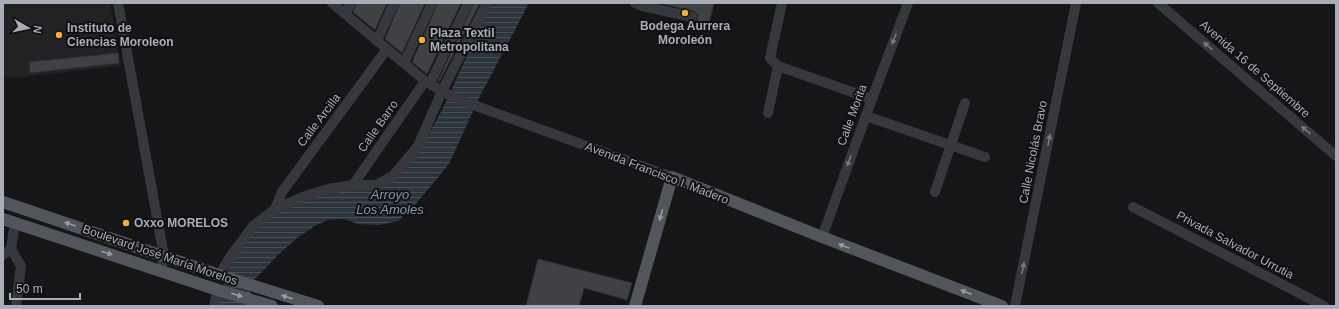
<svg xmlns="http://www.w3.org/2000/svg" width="1339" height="309" font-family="Arial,sans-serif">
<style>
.built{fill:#222225}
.water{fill:url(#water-rules)}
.building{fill:#404145;stroke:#303034}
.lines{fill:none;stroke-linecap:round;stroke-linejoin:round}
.minor{stroke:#37383d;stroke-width:10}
.major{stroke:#53555c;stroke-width:12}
.oneway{fill:#757881}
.oneway2{fill:#979ba6}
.poi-dot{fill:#f2b134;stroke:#111113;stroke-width:1.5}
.labels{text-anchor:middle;stroke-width:4;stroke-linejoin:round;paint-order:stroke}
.poi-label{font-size:12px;font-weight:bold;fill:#a8adb8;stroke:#111113;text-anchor:start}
.street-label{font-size:12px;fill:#a8adb8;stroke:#111113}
.water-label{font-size:13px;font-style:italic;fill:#7f9bb3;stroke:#111113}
</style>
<defs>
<pattern id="water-rules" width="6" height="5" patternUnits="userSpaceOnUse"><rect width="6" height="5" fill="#2c353c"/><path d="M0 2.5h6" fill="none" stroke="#485056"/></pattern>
</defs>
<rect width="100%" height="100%" fill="#161618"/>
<!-- built -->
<polygon class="built" points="3,3 110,3 121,66 13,78 3,76"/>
<!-- water -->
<polygon class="water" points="489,3 529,3 479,98 449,164 414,206 398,221 379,225 359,224 343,219 328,220 316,225 297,238 278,255 253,281 247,306 216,306 235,252 268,217 326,192 376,187 421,148 442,110 466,58"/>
<!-- building -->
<g class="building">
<polygon points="357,3 387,3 375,30 353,12"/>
<polygon points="400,3 425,3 402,53 385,39"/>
<polygon points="438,3 461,3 427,74 412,62"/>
<polygon points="474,3 480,3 439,82 438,81"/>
<polygon points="659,3 714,3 709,23 697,21 698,15 694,11"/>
<polygon points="118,53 119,63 30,73 29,62"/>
<polygon points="538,259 632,283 627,300 584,288 579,306 526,306"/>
</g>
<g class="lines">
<!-- minor -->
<g class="minor">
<polyline points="118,3 164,256 161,271"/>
<polyline points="332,3 425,81 447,94 479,107 672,177"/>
<polyline points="635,3 642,6 692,17"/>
<polyline points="782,3 770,58 778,66 872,99"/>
<polyline points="1158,3 1336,156"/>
<polyline points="345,14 351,3"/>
<polyline points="377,41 394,3"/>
<polyline points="404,63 432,3"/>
<polyline points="430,84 468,3"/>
<polyline points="768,113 778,66"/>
<polyline points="866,116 985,157"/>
<polyline points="353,185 425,81"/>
<polyline points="935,192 965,103"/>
<polyline points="1133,207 1324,306"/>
<polyline points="275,209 282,192 387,49"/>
<polyline points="822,237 872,99 908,3"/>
<polyline points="11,249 21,266 16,306"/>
<polyline points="3,255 11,249 15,222"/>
<polyline points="219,275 230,257 253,226 275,209 305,196 328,189 353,185 376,185 393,176 418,146 442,91 487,3"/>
<polyline points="214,306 218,290"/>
<polyline points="1015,306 1076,3"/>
</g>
<!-- major -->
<g class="major">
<polyline points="3,202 219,275 318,306"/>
<polyline points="3,219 218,290 272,306"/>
<polyline points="635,306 672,177 822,237 1002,306"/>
</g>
</g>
<!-- one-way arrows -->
<defs><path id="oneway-solid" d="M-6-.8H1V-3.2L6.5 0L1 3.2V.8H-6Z"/></defs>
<g class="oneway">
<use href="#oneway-solid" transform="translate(894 39) rotate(111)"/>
<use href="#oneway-solid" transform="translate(1208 46) rotate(-139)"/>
<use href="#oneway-solid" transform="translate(1306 130) rotate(-139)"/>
<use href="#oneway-solid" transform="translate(1049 140) rotate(-79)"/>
<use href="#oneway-solid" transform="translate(849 161) rotate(110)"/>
<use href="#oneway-solid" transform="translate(1023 268) rotate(-79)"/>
</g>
<g class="oneway2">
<use href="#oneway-solid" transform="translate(661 215) rotate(106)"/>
<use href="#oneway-solid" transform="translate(70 224) rotate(-161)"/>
<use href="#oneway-solid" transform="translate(844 246) rotate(-159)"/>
<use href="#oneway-solid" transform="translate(107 253) rotate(18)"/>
<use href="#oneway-solid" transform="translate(966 292) rotate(-159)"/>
<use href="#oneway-solid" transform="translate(237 295) rotate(17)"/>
<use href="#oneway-solid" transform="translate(287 297) rotate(-163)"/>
</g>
<!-- markers -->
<g class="poi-dot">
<circle cx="685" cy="13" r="4"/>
<circle cx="59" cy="35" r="4"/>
<circle cx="422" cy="40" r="4"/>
<circle cx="126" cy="223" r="4"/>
</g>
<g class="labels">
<!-- poi labels -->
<g class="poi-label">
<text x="685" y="30" text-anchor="middle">Bodega Aurrera<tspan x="685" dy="14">Moroleón</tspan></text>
<text x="67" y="32">Instituto de<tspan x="67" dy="14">Ciencias Moroleon</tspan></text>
<text x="430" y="37">Plaza Textil<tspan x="430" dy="14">Metropolitana</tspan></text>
<text x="134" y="227">Oxxo MORELOS</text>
</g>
<!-- street labels -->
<g class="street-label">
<text transform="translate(1255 69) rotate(41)" y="4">Avenida 16 de Septiembre</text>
<text transform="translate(852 115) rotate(-70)" y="4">Calle Morita</text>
<text transform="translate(319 120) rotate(-53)" y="4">Calle Arcilla</text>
<text transform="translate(378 126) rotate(-55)" y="4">Calle Barro</text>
<text transform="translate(1033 152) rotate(-79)" y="4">Calle Nicolás Bravo</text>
<text transform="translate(657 173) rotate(21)" y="4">Avenida Francisco I. Madero</text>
<text transform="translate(1235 245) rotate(28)" y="4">Privada Salvador Urrutia</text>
<text transform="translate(160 255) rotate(19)" y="4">Boulevard José María Morelos</text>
</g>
<!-- water labels -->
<g class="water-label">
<text x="390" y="199">Arroyo<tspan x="390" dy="15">Los Amoles</tspan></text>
</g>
</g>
<!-- border -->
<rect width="1339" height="309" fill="none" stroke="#a8adb8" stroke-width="8"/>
<!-- north arrow -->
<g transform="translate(28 28) rotate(99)" stroke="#111113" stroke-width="3" paint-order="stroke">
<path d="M0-3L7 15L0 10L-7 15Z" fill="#a8adb8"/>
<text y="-6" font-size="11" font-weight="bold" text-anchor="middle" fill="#a8adb8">N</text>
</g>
<!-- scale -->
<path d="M10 293v6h70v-6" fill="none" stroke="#a8adb8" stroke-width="2"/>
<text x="16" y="293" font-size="12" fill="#a8adb8" stroke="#111113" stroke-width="3" paint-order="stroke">50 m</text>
</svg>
